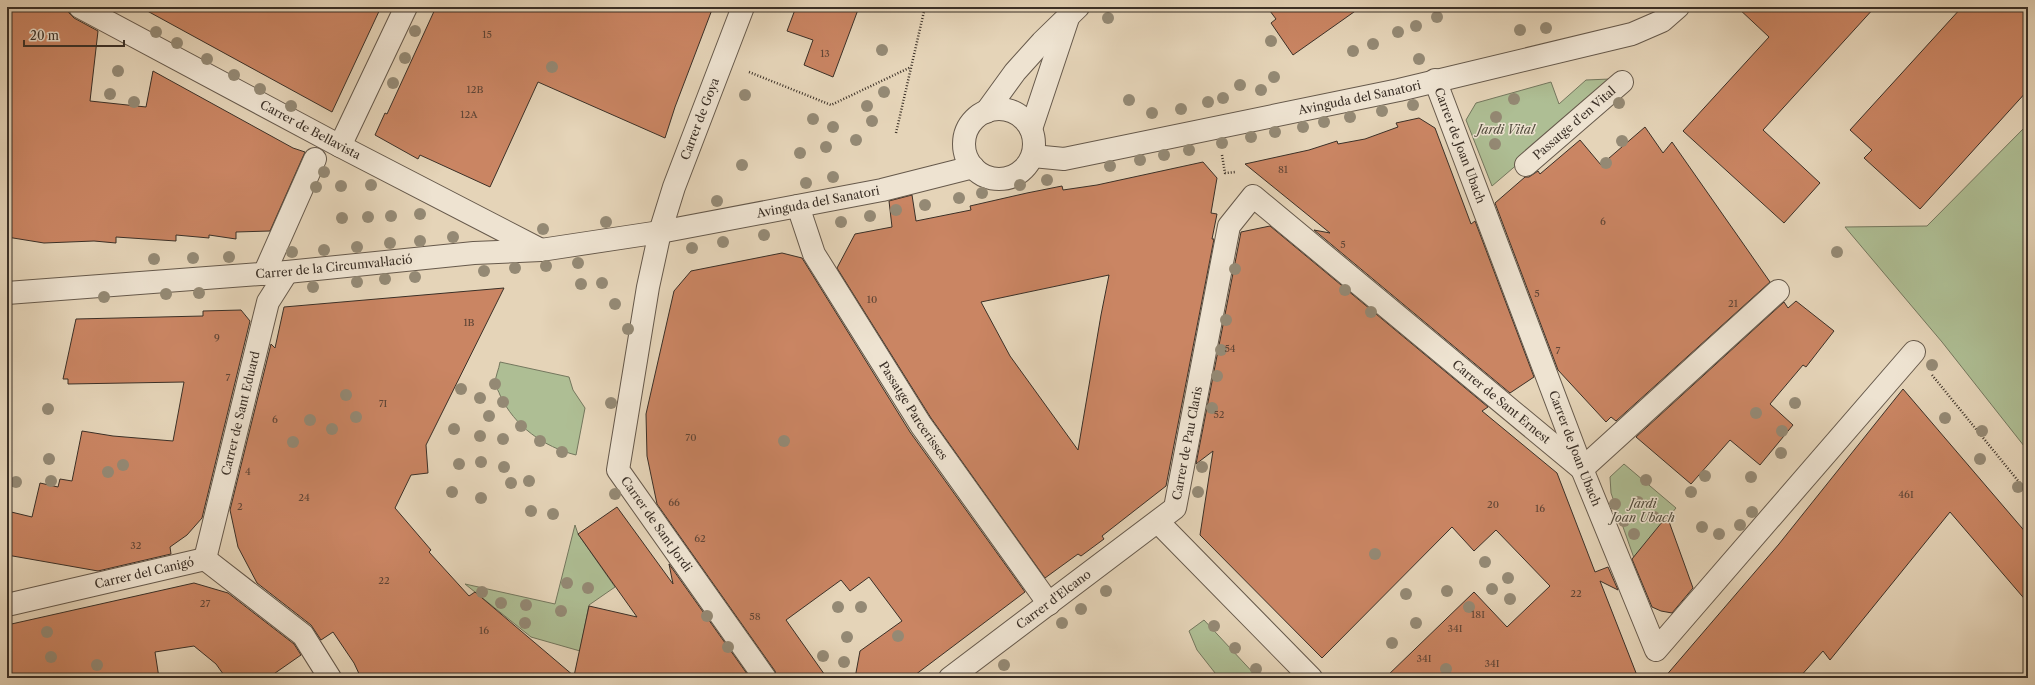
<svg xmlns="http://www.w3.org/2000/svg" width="2035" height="685" font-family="'Libre Caslon Text',serif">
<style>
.green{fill:#aebe94;stroke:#74775e}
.building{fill:#ca8563;stroke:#3b3027;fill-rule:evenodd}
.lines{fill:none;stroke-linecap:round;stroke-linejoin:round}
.street-casing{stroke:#66594b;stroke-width:24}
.path{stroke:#3b3027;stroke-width:2.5;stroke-dasharray:1 2;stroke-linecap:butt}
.street{stroke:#eee3d1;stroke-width:22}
.tree{fill:#948974}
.labels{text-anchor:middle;stroke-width:3;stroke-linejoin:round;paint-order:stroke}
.number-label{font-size:10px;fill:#5f4536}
.street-label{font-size:12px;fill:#3b3027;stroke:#eee3d1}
.park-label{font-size:12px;font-style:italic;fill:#524c3d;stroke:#eee3d1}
</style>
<rect width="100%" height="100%" fill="#e5d4b8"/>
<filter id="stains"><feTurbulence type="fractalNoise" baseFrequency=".005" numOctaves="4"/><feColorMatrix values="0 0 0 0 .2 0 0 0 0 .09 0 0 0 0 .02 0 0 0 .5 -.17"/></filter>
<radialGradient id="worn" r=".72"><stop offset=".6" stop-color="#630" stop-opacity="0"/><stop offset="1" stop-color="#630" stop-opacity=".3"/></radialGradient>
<!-- green -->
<g class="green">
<polygon points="1610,79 1596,97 1492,186 1466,120 1476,103 1551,82 1559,104 1586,80"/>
<polygon points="2028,124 2028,451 1942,342 1845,227 1927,226"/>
<path d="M500,362l69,15 4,13 12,18 -9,47c-32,-8 -62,-29 -76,-60 -1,-3 -4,-8 -5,-11 0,-7 4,-15 5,-22z"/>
<polygon points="1624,464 1676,508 1634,558 1611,493 1610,477"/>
<polygon points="575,525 578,534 615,587 589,605 580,651 531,637 465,584 555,604"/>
<polygon points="1204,620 1258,678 1219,678 1197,650 1189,631"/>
</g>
<!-- building -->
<g class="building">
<polygon points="7,7 68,7 69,13 74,18 98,31 90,101 146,107 153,71 293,148 305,152 270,231 236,232 236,239 209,235 209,238 176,235 176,241 116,237 116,243 94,241 44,243 7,237"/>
<polygon points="140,7 381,7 332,112"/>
<polygon points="436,7 713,7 675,107 665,138 538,82 490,187 420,155 418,159 375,135 385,113 387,114"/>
<polygon points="796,7 859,7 833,77 804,65 813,40 787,31"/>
<polygon points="1267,7 1361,7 1293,55 1271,23 1276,19"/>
<polygon points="1737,7 1875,7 1763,130 1820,183 1784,223 1683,131 1769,37"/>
<polygon points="1962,7 2028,7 2028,90 1920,209 1864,158 1872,150 1850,130"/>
<polygon points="1419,118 1435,128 1471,224 1475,221 1534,377 1510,393 1314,230 1330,233 1245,164 1309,150 1337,141 1338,144 1365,139 1398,127 1396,123"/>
<polygon points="1645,127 1663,153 1672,142 1770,282 1616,421 1611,417 1606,422 1558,370 1495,203 1525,177 1529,177 1538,171 1540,174 1580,140 1601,165"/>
<path d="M1203,162l14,16 -6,35 6,1 -5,25h2l-48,247 -64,50 2,3 -23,17 -3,-2 -33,24 -114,-160 -94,-150 18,-34 37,-7 -3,-26 23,-6 4,26 55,-11 -1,-4 57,-13 35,-7 1,4 34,-5zM1109,275l-8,40 -23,135 -68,-94 -29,-54z"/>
<polygon points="1270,226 1488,407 1482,411 1557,473 1595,572 1608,567 1618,590 1600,581 1638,678 1385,678 1474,592 1507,627 1550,586 1496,530 1474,551 1452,527 1322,658 1200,535 1213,451 1196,464 1241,232"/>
<polygon points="782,253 802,258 910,432 1025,592 911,678 855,678 860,651 902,621 869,577 850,591 841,580 786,620 827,678 777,678 775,671 657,504 647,456 646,414 674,291 691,271"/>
<polygon points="504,288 426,445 428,473 411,475 395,508 431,550 429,552 469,596 475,592 574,676 589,606 637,617 578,534 617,507 673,584 669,564 750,678 361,678 354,663 333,632 321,640 311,625 257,583 238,547 230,510 271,344 275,348 284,307"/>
<polygon points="1796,301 1834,331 1806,367 1803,365 1770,404 1793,425 1760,465 1730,440 1691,484 1636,437 1784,302 1788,308"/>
<polygon points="241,310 250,321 202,518 187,535 170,547 171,554 98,571 7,555 7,511 32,517 40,483 58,487 60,479 72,481 82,431 113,436 173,441 184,382 68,384 68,379 63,379 76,319 203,316 203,311"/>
<polygon points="1903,389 2028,535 2028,603 1950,512 1830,660 1823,651 1799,678 1664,678 1779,544"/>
<polygon points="1667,516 1693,588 1672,613 1661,611 1652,607 1632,559"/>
<polygon points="194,583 228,593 294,644 301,655 268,678 226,678 216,664 194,646 155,652 159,678 7,678 7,625"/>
</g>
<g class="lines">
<defs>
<g id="street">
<path id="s1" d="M80,7l260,139 201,104"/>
<path id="s2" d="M743,7l-69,180 -14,45 -12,55 -30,183 147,208"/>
<path id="s3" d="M1435,80l147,389 74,181 258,-298"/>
<circle cx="999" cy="144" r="35"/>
<polyline points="986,112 1015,72 1042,42 1078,7"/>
<polyline points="1031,129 1068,18"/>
<polyline points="340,146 406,7"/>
<path id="s4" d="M1033,156l31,3 335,-69 233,-56 30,-13 16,-14"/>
<path id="s5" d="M1526,165l96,-83"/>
<path id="s6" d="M798,206l16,48 107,171 128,179"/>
<polyline points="264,274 315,159"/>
<path id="s7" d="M7,293l280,-21 187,-19 67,-3 119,-18 222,-42 91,-23"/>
<polyline points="1582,469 1778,291"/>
<polyline points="1158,522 1311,678"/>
<path id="s8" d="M205,559l63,-257 19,-30"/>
<path id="s9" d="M7,605l198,-46 98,76 27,43"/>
<path id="s10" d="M950,678l225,-170 54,-282 24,-30 329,273"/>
</g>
</defs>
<!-- street casing -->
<use href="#street" class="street-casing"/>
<!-- path -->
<g class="path">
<polyline points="749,72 831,105 911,67"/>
<polyline points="896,133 925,7"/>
<polyline points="1222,155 1225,173 1236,172"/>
<polyline points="1932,375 2028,493"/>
</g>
<!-- street -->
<use href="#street" class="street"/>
</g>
<!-- trees -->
<g class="tree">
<circle cx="1437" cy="17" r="6"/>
<circle cx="1108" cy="18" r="6"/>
<circle cx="1416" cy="26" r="6"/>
<circle cx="1546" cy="28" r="6"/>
<circle cx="1520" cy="30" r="6"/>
<circle cx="415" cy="31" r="6"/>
<circle cx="156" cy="32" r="6"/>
<circle cx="1398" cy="32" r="6"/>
<circle cx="1271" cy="41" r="6"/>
<circle cx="177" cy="43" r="6"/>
<circle cx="1373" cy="44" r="6"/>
<circle cx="882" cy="50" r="6"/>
<circle cx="1353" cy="51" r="6"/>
<circle cx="405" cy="58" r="6"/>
<circle cx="207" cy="59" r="6"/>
<circle cx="1419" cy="59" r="6"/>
<circle cx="552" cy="67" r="6"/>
<circle cx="118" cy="71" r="6"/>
<circle cx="234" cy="75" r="6"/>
<circle cx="1274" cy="77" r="6"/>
<circle cx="393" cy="83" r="6"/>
<circle cx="1240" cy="85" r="6"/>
<circle cx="260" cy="89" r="6"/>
<circle cx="1261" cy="90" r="6"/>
<circle cx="884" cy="92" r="6"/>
<circle cx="110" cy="94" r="6"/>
<circle cx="745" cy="95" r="6"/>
<circle cx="1223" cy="98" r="6"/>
<circle cx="1514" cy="99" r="6"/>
<circle cx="1129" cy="100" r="6"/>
<circle cx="134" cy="102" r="6"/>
<circle cx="1208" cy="102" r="6"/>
<circle cx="1619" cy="103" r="6"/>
<circle cx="1413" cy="105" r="6"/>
<circle cx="291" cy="106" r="6"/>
<circle cx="867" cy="106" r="6"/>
<circle cx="1181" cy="109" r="6"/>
<circle cx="1382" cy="111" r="6"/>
<circle cx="1152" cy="113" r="6"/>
<circle cx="1350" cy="117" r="6"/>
<circle cx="1496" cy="117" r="6"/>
<circle cx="813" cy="119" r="6"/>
<circle cx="872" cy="121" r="6"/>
<circle cx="1324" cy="122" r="6"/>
<circle cx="833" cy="127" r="6"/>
<circle cx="1303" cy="127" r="6"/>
<circle cx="1275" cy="132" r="6"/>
<circle cx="1251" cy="137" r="6"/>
<circle cx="856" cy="140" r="6"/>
<circle cx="1622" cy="141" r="6"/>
<circle cx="1222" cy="143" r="6"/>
<circle cx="1495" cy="144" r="6"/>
<circle cx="826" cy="147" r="6"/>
<circle cx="1189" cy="150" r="6"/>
<circle cx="800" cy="153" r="6"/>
<circle cx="1164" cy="155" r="6"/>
<circle cx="1140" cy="160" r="6"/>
<circle cx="1606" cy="163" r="6"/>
<circle cx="742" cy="165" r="6"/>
<circle cx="1110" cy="166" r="6"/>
<circle cx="324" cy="172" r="6"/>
<circle cx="833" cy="177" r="6"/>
<circle cx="1047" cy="180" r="6"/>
<circle cx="806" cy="183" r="6"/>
<circle cx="371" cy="185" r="6"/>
<circle cx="1020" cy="185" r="6"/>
<circle cx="341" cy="186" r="6"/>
<circle cx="316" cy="187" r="6"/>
<circle cx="982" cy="193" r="6"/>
<circle cx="959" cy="198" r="6"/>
<circle cx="717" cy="201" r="6"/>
<circle cx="925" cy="205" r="6"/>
<circle cx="896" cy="210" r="6"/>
<circle cx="420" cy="214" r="6"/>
<circle cx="391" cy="216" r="6"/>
<circle cx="870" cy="216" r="6"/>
<circle cx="368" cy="217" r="6"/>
<circle cx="342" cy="218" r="6"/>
<circle cx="606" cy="222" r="6"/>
<circle cx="841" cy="222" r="6"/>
<circle cx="543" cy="229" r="6"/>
<circle cx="764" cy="235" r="6"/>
<circle cx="453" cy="237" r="6"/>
<circle cx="420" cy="241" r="6"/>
<circle cx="723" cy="242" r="6"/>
<circle cx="390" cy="243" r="6"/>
<circle cx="357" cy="247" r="6"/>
<circle cx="692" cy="248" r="6"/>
<circle cx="324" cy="250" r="6"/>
<circle cx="292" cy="252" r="6"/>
<circle cx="1837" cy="252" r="6"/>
<circle cx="229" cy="257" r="6"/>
<circle cx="193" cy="258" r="6"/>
<circle cx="154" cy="259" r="6"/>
<circle cx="578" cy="263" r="6"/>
<circle cx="546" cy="266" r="6"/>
<circle cx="515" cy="268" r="6"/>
<circle cx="1235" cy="269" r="6"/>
<circle cx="484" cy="271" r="6"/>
<circle cx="415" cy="277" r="6"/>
<circle cx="385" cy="279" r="6"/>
<circle cx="357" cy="282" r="6"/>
<circle cx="602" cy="283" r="6"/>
<circle cx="581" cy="284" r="6"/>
<circle cx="313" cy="287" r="6"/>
<circle cx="1345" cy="290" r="6"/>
<circle cx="199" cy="293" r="6"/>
<circle cx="166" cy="294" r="6"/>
<circle cx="104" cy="297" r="6"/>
<circle cx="615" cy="304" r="6"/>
<circle cx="1371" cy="312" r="6"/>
<circle cx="1226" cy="320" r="6"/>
<circle cx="628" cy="329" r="6"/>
<circle cx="1221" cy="350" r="6"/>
<circle cx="1932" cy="365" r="6"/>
<circle cx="1217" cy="376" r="6"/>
<circle cx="495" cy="384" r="6"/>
<circle cx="461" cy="389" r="6"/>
<circle cx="346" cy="395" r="6"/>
<circle cx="480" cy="398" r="6"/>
<circle cx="503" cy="402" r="6"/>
<circle cx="611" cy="403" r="6"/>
<circle cx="1795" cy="403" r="6"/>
<circle cx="1212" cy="408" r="6"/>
<circle cx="48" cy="409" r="6"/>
<circle cx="1756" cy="413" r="6"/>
<circle cx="489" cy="416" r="6"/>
<circle cx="356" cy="417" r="6"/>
<circle cx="1945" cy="418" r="6"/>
<circle cx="310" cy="420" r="6"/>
<circle cx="521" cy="426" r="6"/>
<circle cx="332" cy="429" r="6"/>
<circle cx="454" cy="429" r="6"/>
<circle cx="1782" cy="431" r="6"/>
<circle cx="1982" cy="431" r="6"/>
<circle cx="480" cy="436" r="6"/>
<circle cx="503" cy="439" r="6"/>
<circle cx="540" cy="441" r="6"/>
<circle cx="784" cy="441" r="6"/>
<circle cx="293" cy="442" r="6"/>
<circle cx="562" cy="452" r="6"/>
<circle cx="1781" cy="453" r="6"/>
<circle cx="49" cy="459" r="6"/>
<circle cx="1980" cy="459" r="6"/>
<circle cx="481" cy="462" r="6"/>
<circle cx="459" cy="464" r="6"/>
<circle cx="123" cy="465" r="6"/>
<circle cx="504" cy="467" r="6"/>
<circle cx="1202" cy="467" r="6"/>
<circle cx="108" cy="472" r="6"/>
<circle cx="1705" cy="476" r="6"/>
<circle cx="1751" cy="477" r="6"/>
<circle cx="1646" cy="480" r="6"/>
<circle cx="51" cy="481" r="6"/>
<circle cx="529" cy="481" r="6"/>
<circle cx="16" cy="482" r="6"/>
<circle cx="511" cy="483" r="6"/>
<circle cx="2018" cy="487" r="6"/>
<circle cx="452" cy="492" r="6"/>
<circle cx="1198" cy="492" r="6"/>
<circle cx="1691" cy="492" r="6"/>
<circle cx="615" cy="494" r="6"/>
<circle cx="481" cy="498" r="6"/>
<circle cx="1638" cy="502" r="6"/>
<circle cx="1615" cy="504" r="6"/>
<circle cx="531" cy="511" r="6"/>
<circle cx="1752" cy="512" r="6"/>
<circle cx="553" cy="514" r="6"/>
<circle cx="1654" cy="517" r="6"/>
<circle cx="1624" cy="521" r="6"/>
<circle cx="1740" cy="525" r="6"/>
<circle cx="1702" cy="527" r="6"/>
<circle cx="1634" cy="534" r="6"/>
<circle cx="1719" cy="534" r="6"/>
<circle cx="1375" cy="554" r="6"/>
<circle cx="1485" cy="562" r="6"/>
<circle cx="1508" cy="578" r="6"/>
<circle cx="567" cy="583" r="6"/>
<circle cx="588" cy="588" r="6"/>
<circle cx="1492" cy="589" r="6"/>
<circle cx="1106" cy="591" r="6"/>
<circle cx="1447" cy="591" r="6"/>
<circle cx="482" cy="592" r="6"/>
<circle cx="1406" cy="594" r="6"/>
<circle cx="1510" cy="599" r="6"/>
<circle cx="501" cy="603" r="6"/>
<circle cx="526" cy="605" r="6"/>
<circle cx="838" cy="607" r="6"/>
<circle cx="861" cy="607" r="6"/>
<circle cx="1469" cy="607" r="6"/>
<circle cx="1081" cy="609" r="6"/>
<circle cx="561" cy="611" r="6"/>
<circle cx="707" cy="616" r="6"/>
<circle cx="525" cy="623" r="6"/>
<circle cx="1062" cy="623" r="6"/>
<circle cx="1416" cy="623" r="6"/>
<circle cx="1214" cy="626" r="6"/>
<circle cx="47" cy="632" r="6"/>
<circle cx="898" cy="636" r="6"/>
<circle cx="847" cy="637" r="6"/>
<circle cx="1392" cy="643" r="6"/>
<circle cx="728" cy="647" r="6"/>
<circle cx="1235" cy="648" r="6"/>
<circle cx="823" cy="656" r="6"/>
<circle cx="51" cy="657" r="6"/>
<circle cx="844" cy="662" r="6"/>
<circle cx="97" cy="665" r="6"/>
<circle cx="1004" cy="665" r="6"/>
<circle cx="1256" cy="669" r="6"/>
<circle cx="1446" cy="669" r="6"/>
</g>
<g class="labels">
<!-- number labels -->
<g class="number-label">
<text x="487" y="38">15</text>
<text x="825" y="57">13</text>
<text x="475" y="93">12B</text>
<text x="469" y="118">12A</text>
<text x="1283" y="173">81</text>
<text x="1603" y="225">6</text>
<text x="1343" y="248">5</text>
<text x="1537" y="297">5</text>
<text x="872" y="303">10</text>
<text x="1733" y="307">21</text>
<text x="469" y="326">1B</text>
<text x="217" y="341">9</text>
<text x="1230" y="352">54</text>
<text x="1558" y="354">7</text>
<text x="228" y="381">7</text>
<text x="383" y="407">7I</text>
<text x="1219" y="418">52</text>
<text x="275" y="423">6</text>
<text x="691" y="441">70</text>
<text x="248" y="475">4</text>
<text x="1906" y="498">46I</text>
<text x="304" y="501">24</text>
<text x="674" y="506">66</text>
<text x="1493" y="508">20</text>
<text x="240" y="510">2</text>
<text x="1540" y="512">16</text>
<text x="700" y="542">62</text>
<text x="136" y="549">32</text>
<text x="384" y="584">22</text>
<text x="1576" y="597">22</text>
<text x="205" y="607">27</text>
<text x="1478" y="618">18I</text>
<text x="755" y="620">58</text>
<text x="1455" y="632">34I</text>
<text x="484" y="634">16</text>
<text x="1424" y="662">34I</text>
<text x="1492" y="667">34I</text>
</g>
<!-- street labels -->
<g class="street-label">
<text dy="4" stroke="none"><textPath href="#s4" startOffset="333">Avinguda del Sanatori</textPath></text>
<text transform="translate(700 119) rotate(-69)" y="4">Carrer de Goya</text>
<text dy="4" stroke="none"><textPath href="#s5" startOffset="64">Passatge d'en Vital</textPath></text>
<text dy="4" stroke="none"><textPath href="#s1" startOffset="261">Carrer de Bellavista</textPath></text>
<text dy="4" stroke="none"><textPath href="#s3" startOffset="70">Carrer de Joan Ubach</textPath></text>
<text dy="4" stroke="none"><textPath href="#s7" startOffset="817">Avinguda del Sanatori</textPath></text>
<text dy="4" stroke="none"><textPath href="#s7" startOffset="328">Carrer de la Circumval·lació</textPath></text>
<text dy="4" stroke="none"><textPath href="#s10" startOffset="930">Carrer de Sant Ernest</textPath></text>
<text dy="4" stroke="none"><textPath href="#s6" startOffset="236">Passatge Parcerisses</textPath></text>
<text dy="4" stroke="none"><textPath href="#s8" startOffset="150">Carrer de Sant Eduard</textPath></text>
<text dy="4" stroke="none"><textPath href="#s10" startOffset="348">Carrer de Pau Claris</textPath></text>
<text dy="4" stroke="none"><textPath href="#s3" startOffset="394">Carrer de Joan Ubach</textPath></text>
<text dy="4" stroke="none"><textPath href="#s2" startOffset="548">Carrer de Sant Jordi</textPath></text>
<text dy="4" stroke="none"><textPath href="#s9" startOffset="141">Carrer del Canigó</textPath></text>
<text dy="4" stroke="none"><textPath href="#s10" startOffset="130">Carrer d'Elcano</textPath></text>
</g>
<!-- park labels -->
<g class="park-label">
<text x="1506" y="134">Jardi Vital</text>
<text x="1643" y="508">Jardi<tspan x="1643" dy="14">Joan Ubach</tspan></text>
</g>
</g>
<!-- margin -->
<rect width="2035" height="685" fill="none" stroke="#e5d4b8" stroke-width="24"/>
<rect x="8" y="8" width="2019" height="669" fill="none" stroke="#3b3027" stroke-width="2"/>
<rect x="12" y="12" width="2011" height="661" fill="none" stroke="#3b3027"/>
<!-- scale -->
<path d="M24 40v6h100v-6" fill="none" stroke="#3b3027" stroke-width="2"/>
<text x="30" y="40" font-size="12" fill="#3b3027" stroke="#eee3d1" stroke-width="3" paint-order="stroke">20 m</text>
<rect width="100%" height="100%" filter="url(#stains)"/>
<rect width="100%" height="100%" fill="url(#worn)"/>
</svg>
